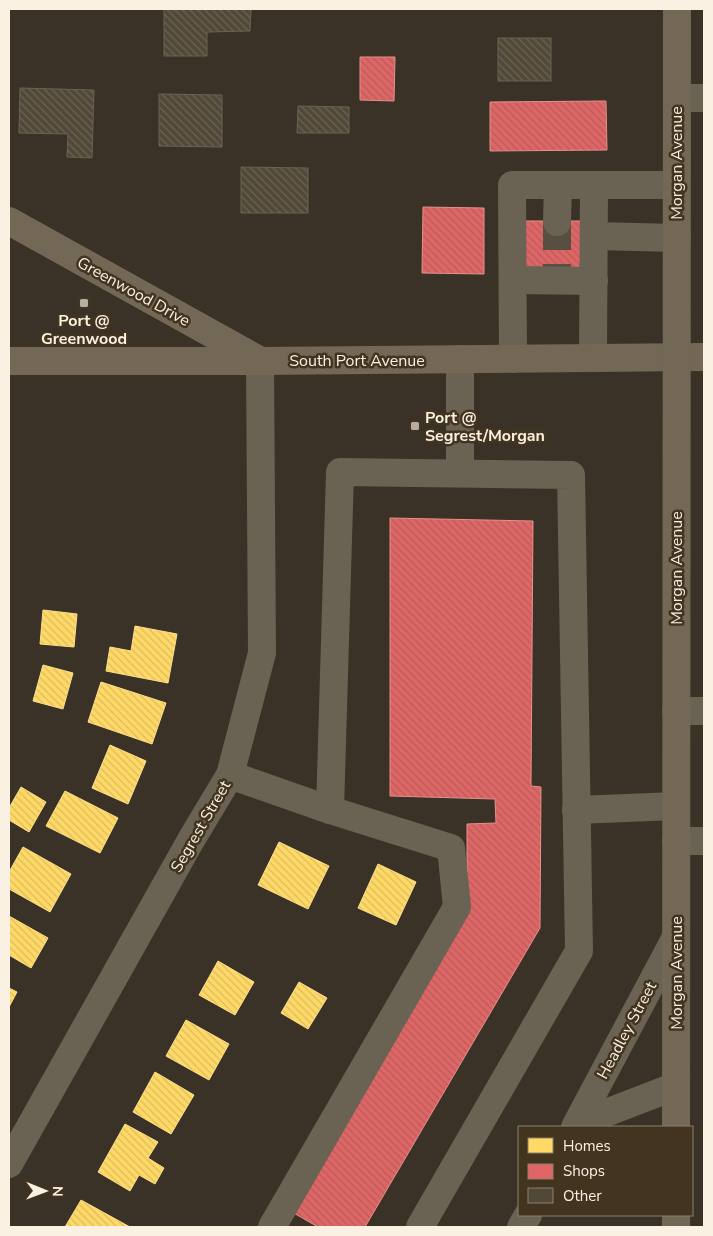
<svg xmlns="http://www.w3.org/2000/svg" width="713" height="1236" font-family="'Nunito Sans',sans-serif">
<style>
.homes{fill:url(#homes-back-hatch);stroke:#fee08c}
.shops{fill:url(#shops-back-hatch);stroke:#e8908c}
.building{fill:url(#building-back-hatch);stroke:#696258}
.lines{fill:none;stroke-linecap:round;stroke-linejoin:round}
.minor-tunnel{stroke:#574f42;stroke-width:28;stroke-dasharray:28 14;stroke-linecap:butt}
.minor{stroke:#6a6253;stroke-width:28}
.major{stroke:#726855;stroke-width:28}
.poi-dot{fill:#b7aea1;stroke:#42341e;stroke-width:2}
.labels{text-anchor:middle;stroke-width:5;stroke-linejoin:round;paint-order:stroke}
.street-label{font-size:16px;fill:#faf1e3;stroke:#42341e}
.poi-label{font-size:16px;font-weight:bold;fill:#faf1e3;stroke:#42341e}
</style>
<defs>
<pattern id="homes-back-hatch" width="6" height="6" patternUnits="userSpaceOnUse" patternTransform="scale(1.25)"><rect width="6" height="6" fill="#ffd966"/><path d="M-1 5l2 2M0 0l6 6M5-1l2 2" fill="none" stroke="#dbbc5f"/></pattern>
<pattern id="shops-back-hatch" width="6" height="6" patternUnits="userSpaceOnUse" patternTransform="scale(1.25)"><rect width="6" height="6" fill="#e06666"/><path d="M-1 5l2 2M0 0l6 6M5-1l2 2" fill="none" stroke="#b35d5c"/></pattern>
<pattern id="building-back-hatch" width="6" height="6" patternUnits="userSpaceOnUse" patternTransform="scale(1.25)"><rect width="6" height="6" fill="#514837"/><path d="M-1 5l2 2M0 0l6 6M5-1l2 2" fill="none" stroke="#6b6354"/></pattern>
</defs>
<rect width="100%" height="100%" fill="#3a3226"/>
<!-- homes -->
<g class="homes">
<polygon points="43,610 77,614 74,647 40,644"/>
<polygon points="135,626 177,634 168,683 106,671 110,647 131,651"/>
<polygon points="43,665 73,673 63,709 33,701"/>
<polygon points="101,682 166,703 152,744 88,722"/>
<polygon points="110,745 146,761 128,804 92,788"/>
<polygon points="21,787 46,802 29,832 9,820 9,808"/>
<polygon points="65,791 118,818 100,853 46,826"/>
<polygon points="279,842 329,866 308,909 258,885"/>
<polygon points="23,847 71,874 50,912 9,889 9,872"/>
<polygon points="378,864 416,882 396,925 358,908"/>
<polygon points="9,916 48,938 31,968 9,955"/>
<polygon points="218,961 254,982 235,1015 199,995"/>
<polygon points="299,982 327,998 308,1029 281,1013"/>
<polygon points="9,988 17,992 9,1007"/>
<polygon points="186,1020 229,1044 209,1080 166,1056"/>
<polygon points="155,1072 194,1095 171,1134 133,1112"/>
<polygon points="125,1124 158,1142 148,1158 164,1168 155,1184 139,1175 130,1191 98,1172"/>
<polygon points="81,1200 130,1227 65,1227"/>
</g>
<!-- shops -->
<g class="shops">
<polygon points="360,57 395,57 394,101 360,100"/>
<polygon points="606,101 607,150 490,151 490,102"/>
<polygon points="423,207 484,208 484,274 422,273"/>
<polygon points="519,221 586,221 585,271 518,271"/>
<polygon points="390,518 533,521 531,786 541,787 540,928 365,1227 318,1227 292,1212 467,911 467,824 496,823 495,799 390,796"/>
</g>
<!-- building -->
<g class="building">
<polygon points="164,9 251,9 250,31 207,32 207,56 164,56"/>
<rect x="498" y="38" width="53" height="43"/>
<polygon points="20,88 94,90 92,158 67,157 68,134 19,133"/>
<polygon points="159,94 222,95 222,147 159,146"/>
<polygon points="298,106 349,107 349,133 297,133"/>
<polygon points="241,167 308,168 308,213 241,213"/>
</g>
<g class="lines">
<!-- minor-tunnel -->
<polyline class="minor-tunnel" points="557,222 557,271"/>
<!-- minor -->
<g class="minor">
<polyline points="677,98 704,98"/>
<polyline points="557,222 558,185"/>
<polyline points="594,236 677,238"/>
<polyline points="514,280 594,281"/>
<polyline points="593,358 594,185"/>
<polyline points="513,359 512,185 676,185"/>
<polyline points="460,473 460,359"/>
<polyline points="676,711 704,711"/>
<polyline points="230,775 330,810"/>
<polyline points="576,810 676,806"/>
<polyline points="676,841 704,841"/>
<polyline points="577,1124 676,1086"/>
<polyline points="575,1127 676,937"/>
<polyline points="9,1164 191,840 230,775 262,653 260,361"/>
<polyline points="272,1227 457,907 451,848 330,810 340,472 571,475 579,951 420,1227"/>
<polyline points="521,1227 528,1215"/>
</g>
<!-- major -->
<g class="major">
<polyline points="9,221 259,360"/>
<polyline points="9,361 260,361 704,357"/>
<polyline points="676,1127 677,9"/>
<polyline points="676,1227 676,1215"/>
</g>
</g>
<!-- markers -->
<g class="poi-dot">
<rect x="79" y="298" width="10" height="10" rx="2.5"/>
<rect x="410" y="421" width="10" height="10" rx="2.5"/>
</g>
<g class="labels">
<!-- street labels -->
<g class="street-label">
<text transform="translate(676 163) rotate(-90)" y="6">Morgan Avenue</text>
<text transform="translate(134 291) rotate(29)" y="6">Greenwood Drive</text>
<text x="357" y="366">South Port Avenue</text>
<text transform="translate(676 568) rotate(-90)" y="6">Morgan Avenue</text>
<text transform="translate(200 826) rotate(-60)" y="6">Segrest Street</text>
<text transform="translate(676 973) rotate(-90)" y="6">Morgan Avenue</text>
<text transform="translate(626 1030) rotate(-62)" y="6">Headley Street</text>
</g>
<!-- poi labels -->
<g class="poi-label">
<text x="84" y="326">Port @<tspan x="84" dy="18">Greenwood</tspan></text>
<text x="425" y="423" text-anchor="start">Port @<tspan x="425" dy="18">Segrest/Morgan</tspan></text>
</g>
</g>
<!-- border -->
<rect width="713" height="1236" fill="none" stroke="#faf1e3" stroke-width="20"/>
<!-- legend -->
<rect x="518" y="1126" width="175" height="90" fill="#42341e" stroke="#8c806d"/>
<rect x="528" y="1138" width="25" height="15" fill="#ffd966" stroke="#8c806d"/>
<text x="563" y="1151" font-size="15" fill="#faf1e3">Homes</text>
<rect x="528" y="1164" width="25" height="15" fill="#e06666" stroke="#8c806d"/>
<text x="563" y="1176" font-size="15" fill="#faf1e3">Shops</text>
<rect x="528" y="1188" width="25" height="15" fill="#514837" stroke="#8c806d"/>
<text x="563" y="1201" font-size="15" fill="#faf1e3">Other</text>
<!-- north arrow -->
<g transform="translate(45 1191) rotate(91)" stroke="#42341e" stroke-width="4" paint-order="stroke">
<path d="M0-4L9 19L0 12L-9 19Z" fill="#faf1e3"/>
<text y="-8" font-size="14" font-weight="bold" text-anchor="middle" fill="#faf1e3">N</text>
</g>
</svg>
